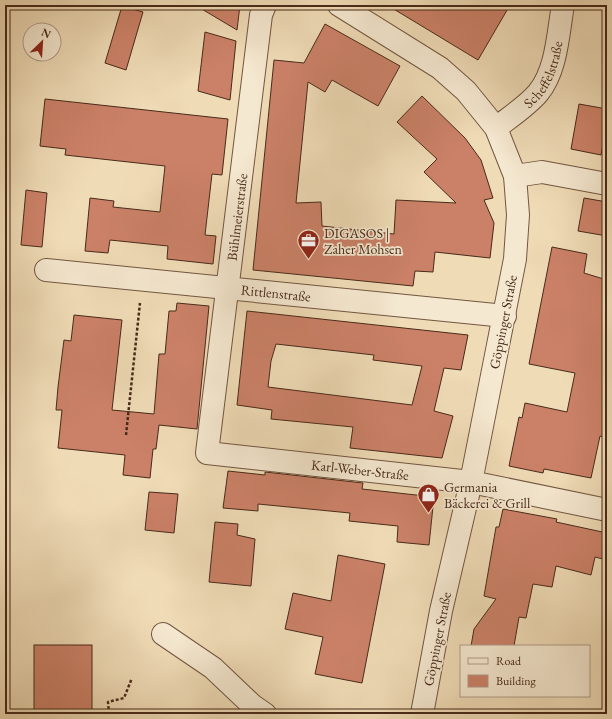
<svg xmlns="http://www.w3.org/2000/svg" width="612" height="719" font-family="'EB Garamond',serif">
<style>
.building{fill:#cb8168;stroke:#482a19;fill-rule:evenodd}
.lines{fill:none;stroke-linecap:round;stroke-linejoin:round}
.minor-casing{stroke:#725640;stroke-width:24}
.path{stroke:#482a19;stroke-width:2.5;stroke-dasharray:3 2;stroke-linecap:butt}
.minor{stroke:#f5e8d0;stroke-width:22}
.labels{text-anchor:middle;stroke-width:3.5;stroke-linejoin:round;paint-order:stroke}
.street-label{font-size:14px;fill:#482a19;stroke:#f5e8d0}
.poi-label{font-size:14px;fill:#482a19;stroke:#f5e8d0;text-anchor:start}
</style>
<rect width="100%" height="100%" fill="#efdbb6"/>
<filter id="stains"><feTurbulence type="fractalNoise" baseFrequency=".005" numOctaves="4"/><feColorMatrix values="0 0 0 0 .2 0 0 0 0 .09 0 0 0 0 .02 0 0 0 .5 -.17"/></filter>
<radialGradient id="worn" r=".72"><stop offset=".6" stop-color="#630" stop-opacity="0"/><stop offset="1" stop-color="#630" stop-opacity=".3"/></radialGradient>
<!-- building -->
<g class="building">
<polygon points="195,5 240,5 237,30"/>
<polygon points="387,5 510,5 478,60"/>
<polygon points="122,6 143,12 126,70 105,63"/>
<polygon points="325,24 400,66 378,106 332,80 325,92 308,82 296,203 321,202 322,226 394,234 396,200 456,203 424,172 437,159 397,122 422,96 465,138 481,160 493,198 484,200 494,223 490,258 435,252 433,272 415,271 413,286 253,270 274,60 304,63"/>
<polygon points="205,32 236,41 230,100 198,91"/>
<polygon points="45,99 228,119 222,175 212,174 205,235 216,236 213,264 167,259 168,246 110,240 108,253 85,251 90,198 114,201 113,207 160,212 165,166 65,155 66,149 40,146"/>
<polygon points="579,104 607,109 607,125 601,155 571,149"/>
<polygon points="26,190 47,193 42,247 21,245"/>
<polygon points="584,198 607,202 607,236 578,231"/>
<polygon points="552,247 587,254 584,273 607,280 607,438 600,436 591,478 544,469 543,473 509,466 519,417 522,418 525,403 567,412 575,373 529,364"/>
<polygon points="177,303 209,306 197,429 159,425 156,449 153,449 150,478 123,475 125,455 58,448 62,410 56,410 58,387 64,340 71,341 74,315 122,320 112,410 154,414 159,354 165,354 169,311 176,311"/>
<path d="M247,311l221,24 -7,35 -17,-2 -10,43 19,5 -11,42 -92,-10 3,-21 -82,-8 1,-9 -35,-5zM276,344l98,11 -1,5 49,6 -10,39 -144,-18 3,-26z"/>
<polygon points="228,471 265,475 265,472 363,483 362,489 434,497 429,545 397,542 398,526 349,521 350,513 258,504 258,511 223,508"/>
<polygon points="149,492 178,494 174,533 145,530"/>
<polygon points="503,509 557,519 556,522 607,533 607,560 595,557 591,575 556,566 552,587 533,584 526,618 519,617 514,646 471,646 474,629 496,599 484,596 496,527 499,527"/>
<polygon points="215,522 238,524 237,535 255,539 251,586 209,582"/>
<polygon points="338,555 385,564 362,683 315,674 323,637 285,629 293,593 331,601"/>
<rect x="34" y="645" width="58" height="69"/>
</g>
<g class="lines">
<defs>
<g id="minor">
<path id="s1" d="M265,5l-4,10 -54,438 264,29 136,28"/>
<polyline points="339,5 440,68 466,91 496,128 515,176 518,215 515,259 471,482 441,611 422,714"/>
<path id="s2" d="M496,128c14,-11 31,-22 42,-35 19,-23 20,-60 25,-88"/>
<polyline points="515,176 542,172 607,184"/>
<path id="s3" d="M46,270l459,46"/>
<polyline points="163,634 213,668 252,705 265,714"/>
</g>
</defs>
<!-- minor casing -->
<use href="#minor" class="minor-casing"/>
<!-- path -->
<g class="path">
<polyline points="126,435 140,303"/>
<polyline points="109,714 108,702 124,698 132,678"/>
</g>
<!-- minor -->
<use href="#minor" class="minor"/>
</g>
<!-- icons -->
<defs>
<symbol id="office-pin" viewBox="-11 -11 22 30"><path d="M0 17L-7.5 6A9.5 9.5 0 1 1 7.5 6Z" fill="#8f2418" stroke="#f5e8d0"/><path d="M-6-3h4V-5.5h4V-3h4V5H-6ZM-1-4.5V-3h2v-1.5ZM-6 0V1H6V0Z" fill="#fff"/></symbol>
<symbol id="shop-pin" viewBox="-11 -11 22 30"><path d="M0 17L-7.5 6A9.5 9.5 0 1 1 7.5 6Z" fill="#8f2418" stroke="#f5e8d0"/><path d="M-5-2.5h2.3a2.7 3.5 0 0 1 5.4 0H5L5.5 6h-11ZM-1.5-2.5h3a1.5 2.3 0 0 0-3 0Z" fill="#fff"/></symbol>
</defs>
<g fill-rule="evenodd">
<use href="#office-pin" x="296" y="228" width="25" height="34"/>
<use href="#shop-pin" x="416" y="482" width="25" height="34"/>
</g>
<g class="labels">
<!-- street labels -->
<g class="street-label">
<text dy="5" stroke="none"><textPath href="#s2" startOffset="74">Scheffelstraße</textPath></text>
<text transform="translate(237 217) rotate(-83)" y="5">Bühlmeierstraße</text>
<text dy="5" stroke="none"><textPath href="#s3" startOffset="231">Rittlenstraße</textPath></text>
<text transform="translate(503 322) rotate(-79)" y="5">Göppinger Straße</text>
<text dy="5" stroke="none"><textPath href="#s1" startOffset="606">Karl-Weber-Straße</textPath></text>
<text transform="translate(437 639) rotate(-79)" y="5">Göppinger Straße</text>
</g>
<!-- poi labels -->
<g class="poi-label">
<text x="324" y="238">DIGASOS |<tspan x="324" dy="16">Zaher Mohsen</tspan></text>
<text x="444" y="492">Germania<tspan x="444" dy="16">Bäckerei &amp; Grill</tspan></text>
</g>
</g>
<!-- margin -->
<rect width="612" height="719" fill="none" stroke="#efdbb6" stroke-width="20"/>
<rect x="6" y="6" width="600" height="707" fill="none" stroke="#482a19" stroke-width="2"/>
<rect x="10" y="10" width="592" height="699" fill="none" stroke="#482a19"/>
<!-- legend -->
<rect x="460" y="645" width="130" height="52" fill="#f5e8d0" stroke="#b09c87"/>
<rect x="468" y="658" width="20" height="6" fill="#f5e8d0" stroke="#b09c87"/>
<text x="496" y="665" font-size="12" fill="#482a19">Road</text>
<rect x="468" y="675" width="20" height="12" fill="#cb8168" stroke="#b09c87"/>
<text x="496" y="685" font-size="12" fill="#482a19">Building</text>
<!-- north arrow -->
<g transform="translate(42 42) rotate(25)"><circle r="19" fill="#f5e8d0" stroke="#b09c87"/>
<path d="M0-3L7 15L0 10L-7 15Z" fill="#8f2418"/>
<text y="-6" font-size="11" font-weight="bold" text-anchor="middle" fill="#482a19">N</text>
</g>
<rect width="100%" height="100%" filter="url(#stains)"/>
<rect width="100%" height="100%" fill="url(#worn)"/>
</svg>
